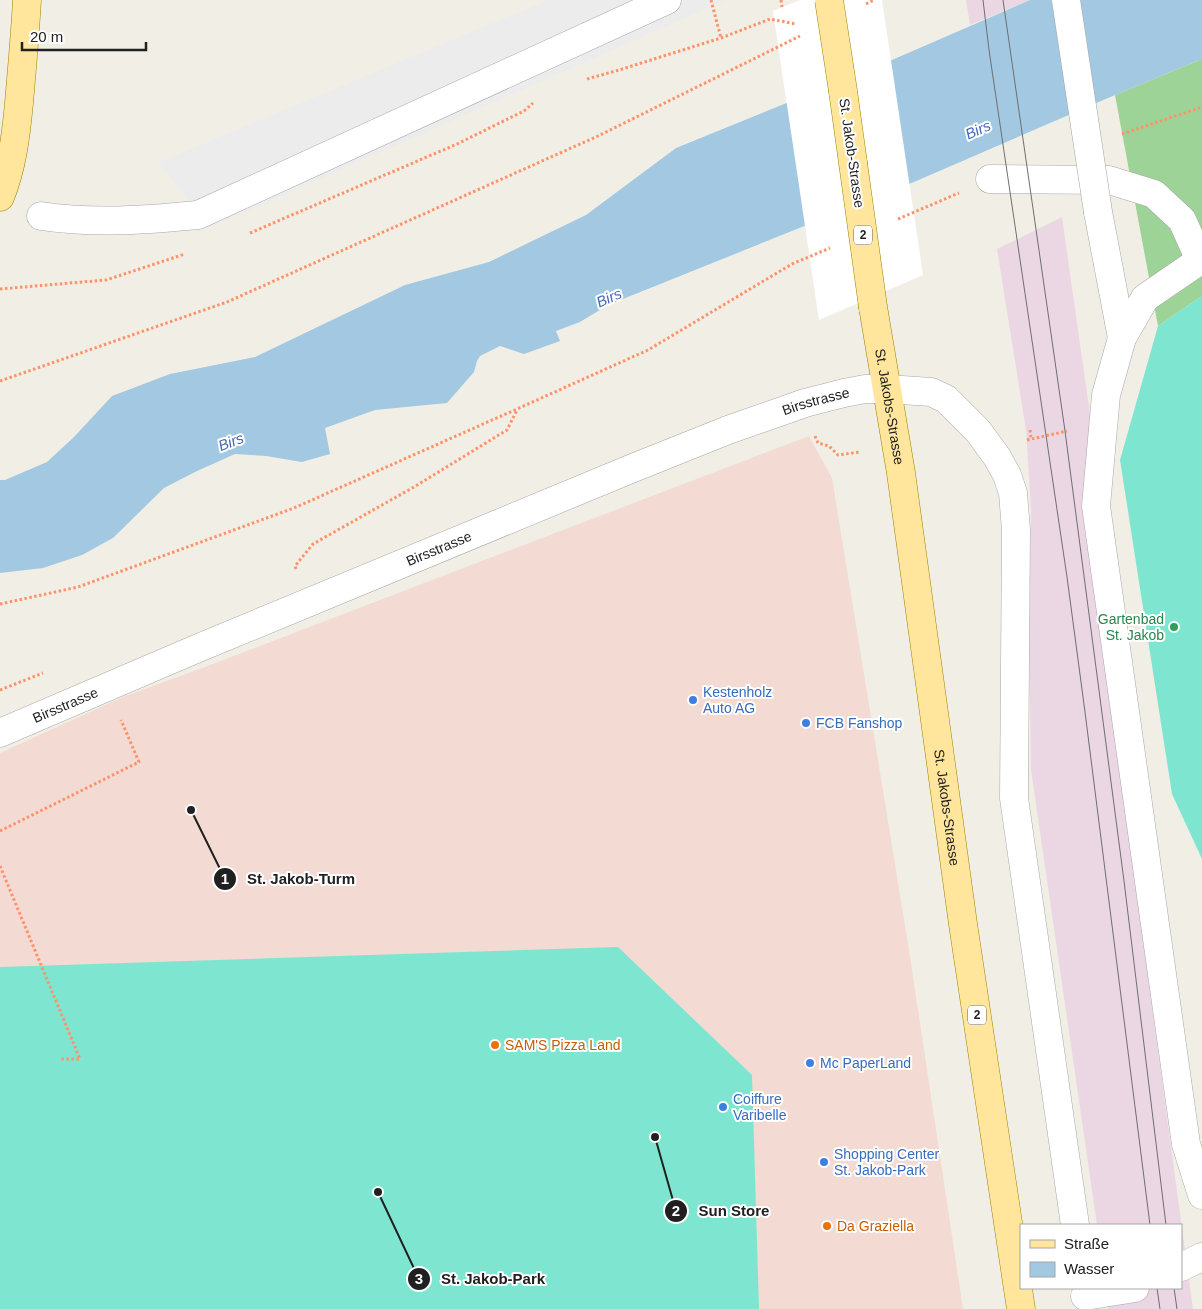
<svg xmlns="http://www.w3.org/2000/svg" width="1202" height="1309" font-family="Helvetica,sans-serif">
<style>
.commercial{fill:#f3dad3}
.industrial{fill:#ebd7e3}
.forest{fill:#9ed397}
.pitch{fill:#7ee6d0}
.parking{fill:#ececec}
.water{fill:#a3c8e2}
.pier{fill:#fff}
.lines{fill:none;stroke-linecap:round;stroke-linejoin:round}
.minor-casing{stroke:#a7a7a7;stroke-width:29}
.major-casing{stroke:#9b8300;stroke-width:29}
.path{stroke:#ff9268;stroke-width:3;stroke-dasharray:2.5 2.5;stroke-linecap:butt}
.minor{stroke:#fff;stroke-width:28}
.major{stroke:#ffe69c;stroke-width:28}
.tram{stroke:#6e6e6e;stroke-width:1}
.minor-bridge-casing{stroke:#a7a7a7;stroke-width:29;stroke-linecap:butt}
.major-bridge-casing{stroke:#9b8300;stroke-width:29;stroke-linecap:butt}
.minor-bridge{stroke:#fff;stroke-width:28}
.major-bridge{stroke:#ffe69c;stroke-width:28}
.leisure-dot{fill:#2e9e5b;stroke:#fff;stroke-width:2}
.shop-dot{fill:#3f7fe0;stroke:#fff;stroke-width:2}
.food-dot{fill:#e8710a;stroke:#fff;stroke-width:2}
.labels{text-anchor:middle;stroke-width:4;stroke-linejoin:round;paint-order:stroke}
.shield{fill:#fff;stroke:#636363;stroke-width:1}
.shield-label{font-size:12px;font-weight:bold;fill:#202020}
.street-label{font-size:14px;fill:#202020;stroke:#fff}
.leisure-label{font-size:14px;fill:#27864d;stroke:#fff;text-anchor:end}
.shop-label{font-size:14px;fill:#366cbe;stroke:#fff;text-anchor:start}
.food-label{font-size:14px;fill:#c56008;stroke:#fff;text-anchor:start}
.water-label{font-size:15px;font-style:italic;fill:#4469b7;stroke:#fff}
.leader{fill:none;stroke:#202020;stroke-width:2}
.callout-dot{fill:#202020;stroke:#fff;stroke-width:2}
.mark-label{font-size:15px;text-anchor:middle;font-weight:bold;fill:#fff}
.callout-label{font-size:15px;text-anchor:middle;font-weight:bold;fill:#202020;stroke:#fff;stroke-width:4;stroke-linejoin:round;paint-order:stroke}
</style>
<rect width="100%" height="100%" fill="#f1efe5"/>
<!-- commercial -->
<polygon class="commercial" points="809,436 832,478 909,950 963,1309 0,1309 0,753 123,697 205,667"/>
<!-- industrial -->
<g class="industrial">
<polygon points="966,0 1030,0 970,25"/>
<polygon points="1062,217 1090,414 1086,521 1193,1309 1108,1309 1105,1288 1181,1288 1181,1225 1097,1225 1031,770 1029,642 1031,509 1026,430 997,249"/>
</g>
<!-- forest -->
<polygon class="forest" points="1202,59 1202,296 1158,326 1115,95"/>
<!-- pitch -->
<g class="pitch">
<polygon points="1202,296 1202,859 1172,794 1120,460 1158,326"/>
<polygon points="618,947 752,1075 759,1309 0,1309 0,967"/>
</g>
<!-- parking -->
<polygon class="parking" points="548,0 726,0 209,228 159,162"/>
<!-- water -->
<polygon class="water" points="1030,0 1202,0 1202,59 1115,95 914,182 608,305 580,322 556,331 560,341 524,354 500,346 480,356 477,361 474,372 447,403 375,410 325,428 330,454 302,462 266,456 235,454 197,471 164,488 113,538 82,555 43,568 0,573 0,480 5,480 47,462 74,437 112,396 170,374 255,357 405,285 489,262 586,215 676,148 892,60"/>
<!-- pier -->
<polygon class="pier" points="800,0 882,0 923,275 819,320 773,11"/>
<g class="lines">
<defs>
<g id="minor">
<polyline points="990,179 1109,180 1154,194 1182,220 1200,260"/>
<polyline points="1098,212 1122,338 1106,395 1096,506 1186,1144 1202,1195"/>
<path d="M41,216c53,8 105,4 157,-1l469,-215"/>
<polyline points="1122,338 1145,298 1202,259"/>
<path id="s1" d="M0,733l196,-84 437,-181 95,-38 77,-27 39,-10 21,-4h22l44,3 15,7 32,32 19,26 10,18 6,18 3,37 -2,268 61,427"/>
<polyline points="1181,1267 1202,1257"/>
<polyline points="1085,1296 1135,1288"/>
</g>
<g id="major">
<polyline points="843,91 853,163"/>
<path d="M0,197c12,-29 16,-62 19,-94 3,-34 6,-68 8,-103"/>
<path id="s2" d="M873,307l28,166 62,451 58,385"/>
</g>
</defs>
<!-- minor casing -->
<use href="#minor" class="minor-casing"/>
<!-- major casing -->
<use href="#major" class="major-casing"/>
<!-- path -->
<g class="path">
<polyline points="711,0 721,38"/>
<polyline points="781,0 782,7"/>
<polyline points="866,4 874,0"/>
<polyline points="587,79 619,70 721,38 770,19 796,24"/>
<polyline points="1122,134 1202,107"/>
<polyline points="898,219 959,193"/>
<polyline points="250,233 457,144 524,111 533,103"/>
<polyline points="0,289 106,280 185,254"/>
<polyline points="0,381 227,302 598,136 800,36"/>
<polyline points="1030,430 1031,439"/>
<polyline points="815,436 818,443 829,446 838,455 860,452"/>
<polyline points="1027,440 1067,431"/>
<polyline points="296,569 295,566 313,544 414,487 507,430 517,410"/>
<polyline points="0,604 78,587 294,508 517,409 648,350 792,264 830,248"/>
<polyline points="0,690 43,673"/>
<polyline points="0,831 139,762 121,720"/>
<polyline points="0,866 80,1059 60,1059"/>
</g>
<!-- minor -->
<use href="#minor" class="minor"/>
<!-- major -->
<use href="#major" class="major"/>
<!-- tram -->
<g class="tram">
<polyline points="983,0 989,50 1067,577 1085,712 1150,1225"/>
<polyline points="1003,0 1065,431 1124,881 1166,1225"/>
<polyline points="1157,1288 1160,1309"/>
<polyline points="1174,1288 1177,1309"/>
</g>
<defs>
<polyline id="minor-bridge" points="1066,0 1098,212"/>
<g id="major-bridge">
<polyline points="829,0 843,91"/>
<polyline points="853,163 873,307"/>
</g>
</defs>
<!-- minor-bridge casing -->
<use href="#minor-bridge" class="minor-bridge-casing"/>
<!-- major-bridge casing -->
<use href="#major-bridge" class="major-bridge-casing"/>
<!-- minor-bridge -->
<use href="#minor-bridge" class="minor-bridge"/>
<!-- major-bridge -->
<use href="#major-bridge" class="major-bridge"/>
</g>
<!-- markers -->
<circle class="leisure-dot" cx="1174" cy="627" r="5"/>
<g class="shop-dot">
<circle cx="693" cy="700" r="5"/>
<circle cx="806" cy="723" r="5"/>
<circle cx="810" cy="1063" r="5"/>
<circle cx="723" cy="1107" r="5"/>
<circle cx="824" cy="1162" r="5"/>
</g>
<g class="food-dot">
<circle cx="495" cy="1045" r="5"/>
<circle cx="827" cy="1226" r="5"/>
</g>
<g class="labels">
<!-- shield labels -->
<g class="shield">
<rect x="854" y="225.5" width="18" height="19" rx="4"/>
<rect x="968" y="1005.5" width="18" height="19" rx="4"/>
</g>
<g class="shield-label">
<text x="863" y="239">2</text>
<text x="977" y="1019">2</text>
</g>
<!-- street labels -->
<g class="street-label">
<text transform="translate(852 153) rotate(82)" y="5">St. Jakob-Strasse</text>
<text dy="5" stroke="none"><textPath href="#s1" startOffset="881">Birsstrasse</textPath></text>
<text dy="5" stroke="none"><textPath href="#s2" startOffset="101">St. Jakobs-Strasse</textPath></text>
<text dy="5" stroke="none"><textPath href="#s1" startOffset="476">Birsstrasse</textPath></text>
<text dy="5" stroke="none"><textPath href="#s1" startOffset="71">Birsstrasse</textPath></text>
<text dy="5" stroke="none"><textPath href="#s2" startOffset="506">St. Jakobs-Strasse</textPath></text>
</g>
<!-- leisure labels -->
<g class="leisure-label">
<text x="1164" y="624">Gartenbad<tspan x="1164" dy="16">St. Jakob</tspan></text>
</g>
<!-- shop labels -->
<g class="shop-label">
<text x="703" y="697">Kestenholz<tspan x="703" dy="16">Auto AG</tspan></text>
<text x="816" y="728">FCB Fanshop</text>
<text x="820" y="1068">Mc PaperLand</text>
<text x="733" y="1104">Coiffure<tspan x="733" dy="16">Varibelle</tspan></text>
<text x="834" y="1159">Shopping Center<tspan x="834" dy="16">St. Jakob-Park</tspan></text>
</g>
<!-- food labels -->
<g class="food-label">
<text x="505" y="1050">SAM'S Pizza Land</text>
<text x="837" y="1231">Da Graziella</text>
</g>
<!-- water labels -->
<g class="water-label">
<text transform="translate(978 130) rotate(-24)" y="5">Birs</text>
<text transform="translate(609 298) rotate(-24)" y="5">Birs</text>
<text transform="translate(231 442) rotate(-21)" y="5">Birs</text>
</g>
</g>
<!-- callouts -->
<path class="leader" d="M191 810L225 879M655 1137L676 1211M378 1192L419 1279"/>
<g class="callout-dot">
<circle cx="191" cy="810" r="5"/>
<circle cx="655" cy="1137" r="5"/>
<circle cx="378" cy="1192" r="5"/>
<circle cx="225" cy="879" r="12"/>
<circle cx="676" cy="1211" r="12"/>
<circle cx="419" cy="1279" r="12"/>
</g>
<g class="mark-label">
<text x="225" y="884">1</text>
<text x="676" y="1216">2</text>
<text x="419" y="1284">3</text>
</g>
<g class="callout-label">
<text x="301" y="884">St. Jakob-Turm</text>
<text x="734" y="1216">Sun Store</text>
<text x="493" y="1284">St. Jakob-Park</text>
</g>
<!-- legend -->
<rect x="1020" y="1224" width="162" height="65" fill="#ffffff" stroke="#a6a6a6"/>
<rect x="1030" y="1240" width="25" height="8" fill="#ffe69c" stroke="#a6a6a6"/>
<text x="1064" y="1249" font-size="15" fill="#202020">Straße</text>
<rect x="1030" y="1262" width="25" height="15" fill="#a3c8e2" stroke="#a6a6a6"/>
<text x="1064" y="1274" font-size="15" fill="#202020">Wasser</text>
<!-- scale -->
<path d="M22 42v8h124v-8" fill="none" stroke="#202020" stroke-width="2.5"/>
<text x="30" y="42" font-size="15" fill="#202020" stroke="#ffffff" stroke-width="4" paint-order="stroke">20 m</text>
</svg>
